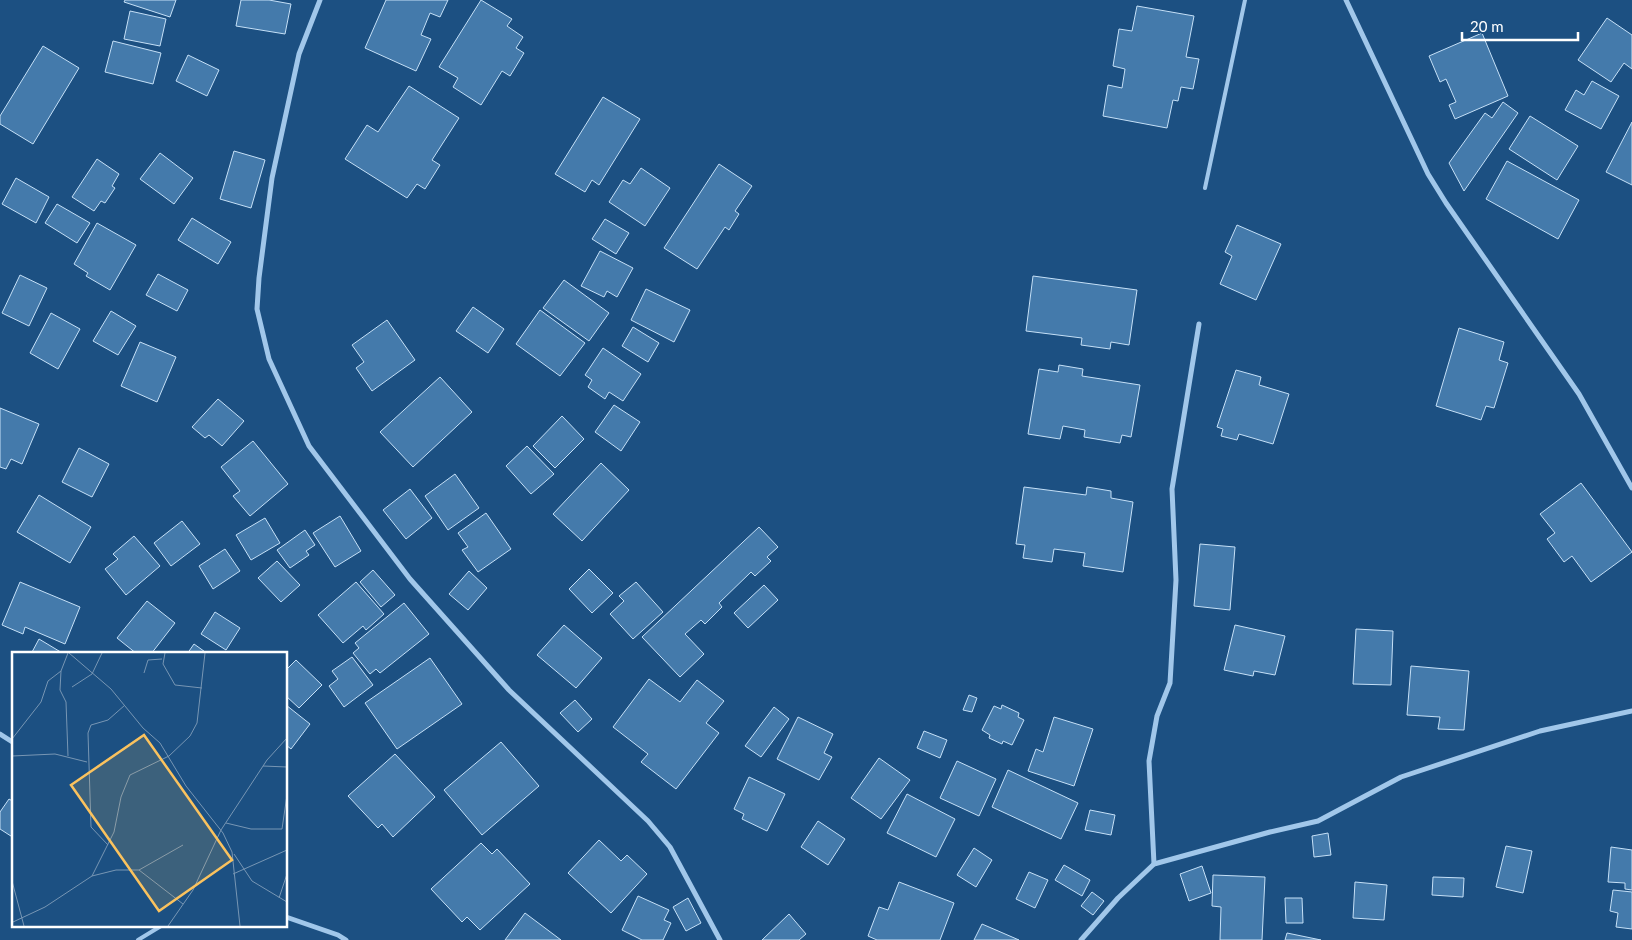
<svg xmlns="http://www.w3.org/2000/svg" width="1632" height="940" font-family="Lato,sans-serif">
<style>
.building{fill:#447aab;stroke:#c5e0f7}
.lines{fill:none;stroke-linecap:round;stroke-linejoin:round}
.service{stroke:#a1c7ea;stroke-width:4}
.minor{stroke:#a1c7ea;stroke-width:5}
.inset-road{fill:none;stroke:#7796b4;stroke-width:1}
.view{fill:#fac25e;fill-opacity:0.15;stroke:#fac25e;stroke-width:2.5}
.inset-edge{fill:none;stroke:#fff;stroke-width:2.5}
</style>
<rect width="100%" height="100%" fill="#1c5082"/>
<!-- building -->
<g class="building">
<polygon points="125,0 176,0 170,17 124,2"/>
<polygon points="241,0 269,0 291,4 285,34 236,26"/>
<polygon points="386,0 448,0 440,17 430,13 421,35 431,39 416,71 365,48"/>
<polygon points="481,0 512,19 507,26 523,37 516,48 524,53 510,76 502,71 481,105 453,87 458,78 439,67"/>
<polygon points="1137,6 1194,16 1186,57 1199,59 1193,89 1181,87 1178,101 1173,100 1167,128 1103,116 1108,85 1122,88 1125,69 1113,66 1119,29 1132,31"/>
<polygon points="130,11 166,19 160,46 124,39"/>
<polygon points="1607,18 1632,35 1632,69 1624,63 1611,82 1578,60"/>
<polygon points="1482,33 1508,96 1455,119 1449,105 1456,102 1446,79 1440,82 1429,56"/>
<polygon points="113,41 161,53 153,84 105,72"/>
<polygon points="43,46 79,68 33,144 0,124 0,116"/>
<polygon points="188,55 219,70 207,96 176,81"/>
<polygon points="1592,81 1619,96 1601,129 1565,110 1576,90 1584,95"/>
<polygon points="409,86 459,118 432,160 440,165 425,189 417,184 407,198 345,159 367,125 378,132"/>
<polygon points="603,97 640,119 599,185 592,180 585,192 555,174"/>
<polygon points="1503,102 1518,113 1464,191 1449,163 1485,113 1492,118"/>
<polygon points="1530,116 1578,146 1557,180 1509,149"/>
<polygon points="1632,122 1632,185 1606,172"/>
<polygon points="234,151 265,160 251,208 220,199"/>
<polygon points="160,153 193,178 174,204 140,179"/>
<polygon points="97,159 119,174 112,186 115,188 105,203 101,201 94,211 72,197"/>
<polygon points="1507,161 1579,200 1558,239 1486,199"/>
<polygon points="719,164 752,186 735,211 739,214 729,230 725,227 697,269 664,248"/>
<polygon points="641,168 670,188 645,226 609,202 623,180 630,184"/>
<polygon points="16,178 49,197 36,223 2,204"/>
<polygon points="57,204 90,223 77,243 45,223"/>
<polygon points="192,218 231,242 218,264 178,240"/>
<polygon points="605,219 629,233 616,254 592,239"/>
<polygon points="97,223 136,245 110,290 86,276 88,273 74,264"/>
<polygon points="1237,225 1281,244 1256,300 1220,284 1232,256 1225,252"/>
<polygon points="600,251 633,268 617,297 607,291 604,297 581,286"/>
<polygon points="158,274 188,290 177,311 146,295"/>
<polygon points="20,275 47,288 29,326 2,313"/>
<polygon points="1033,276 1137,290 1129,345 1111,342 1110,349 1081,345 1082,338 1026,331"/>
<polygon points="564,280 609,313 589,341 543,308"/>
<polygon points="646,289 690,310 674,342 631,320"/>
<polygon points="473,307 504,329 488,353 456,331"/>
<polygon points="540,310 585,343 560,376 516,344"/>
<polygon points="111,311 136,326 118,355 93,341"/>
<polygon points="51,313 80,329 58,369 30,353"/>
<polygon points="387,320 415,360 372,391 356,368 364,362 352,345"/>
<polygon points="633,327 659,343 648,362 622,346"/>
<polygon points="1459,328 1504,342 1499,360 1508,363 1494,408 1486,406 1481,420 1436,406"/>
<polygon points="140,342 176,357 157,402 121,386"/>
<polygon points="603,348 641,374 623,401 609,392 605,399 588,387 592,380 585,375"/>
<polygon points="1059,365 1083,369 1082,376 1140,385 1131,437 1122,435 1120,443 1084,437 1085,430 1063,426 1060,439 1028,434 1039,369 1058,372"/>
<polygon points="1236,370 1261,377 1259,385 1289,394 1273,444 1239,434 1237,440 1221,436 1223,429 1217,427"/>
<polygon points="440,377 472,412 413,467 380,432"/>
<polygon points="218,399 244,421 222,446 209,435 205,438 192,427"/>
<polygon points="614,405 640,422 621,451 595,432"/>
<polygon points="0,408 39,424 22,464 11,459 6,469 0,467"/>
<polygon points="562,416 584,439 555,468 533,446"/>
<polygon points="253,441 288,484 250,516 233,496 240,491 221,467"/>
<polygon points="527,446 554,474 531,494 506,466"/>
<polygon points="79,448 109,464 92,497 62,482"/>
<polygon points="601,463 629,490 582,541 553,514"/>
<polygon points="455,474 479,508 448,530 425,496"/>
<polygon points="1581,483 1632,552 1591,582 1572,556 1564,562 1547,539 1555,533 1540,514"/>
<polygon points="1024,487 1086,495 1087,487 1111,491 1111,498 1133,502 1123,572 1083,566 1085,553 1054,549 1052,562 1023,558 1025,545 1016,544"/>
<polygon points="410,489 432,518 406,539 383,510"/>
<polygon points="39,495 91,527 70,563 17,532"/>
<polygon points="486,513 511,549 478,572 462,550 468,547 458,533"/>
<polygon points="340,516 361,551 335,567 313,533"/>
<polygon points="265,518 280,543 251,560 236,535"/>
<polygon points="182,521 200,544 171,566 154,543"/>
<polygon points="759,527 778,547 767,557 771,561 755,576 751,572 719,603 722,607 705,624 701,620 685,634 704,654 680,677 642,637"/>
<polygon points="305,530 315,545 306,551 309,555 290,568 277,550"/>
<polygon points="134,536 160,566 126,595 105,569 118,559 113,554"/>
<polygon points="1200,544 1235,547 1230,610 1194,606"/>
<polygon points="225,549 240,571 213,589 199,566"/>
<polygon points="277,561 300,585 281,602 258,578"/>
<polygon points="589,569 613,593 592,613 569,589"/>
<polygon points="373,570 395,595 381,607 360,582"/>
<polygon points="469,571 487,588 468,610 449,594"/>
<polygon points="20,582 80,607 65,644 25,627 23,634 2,625"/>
<polygon points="356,582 384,614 366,630 363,626 343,643 318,615"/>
<polygon points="636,582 663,612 633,639 610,614 624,601 619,596"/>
<polygon points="764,585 778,600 748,628 734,613"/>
<polygon points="147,601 175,623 151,654 137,654 117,638"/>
<polygon points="404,603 429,634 380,673 376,669 370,674 353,653 359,648 355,643"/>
<polygon points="215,612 240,628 226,650 201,634"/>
<polygon points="564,625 602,658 576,688 537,655"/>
<polygon points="1235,625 1285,636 1275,675 1254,671 1253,676 1224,670"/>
<polygon points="1356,629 1393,631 1391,685 1353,684"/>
<polygon points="39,639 64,654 31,654"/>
<polygon points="194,644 208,654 187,654"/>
<polygon points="352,657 373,685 344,707 329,686 338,679 332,671"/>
<polygon points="430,658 462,704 397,749 365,703"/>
<polygon points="296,660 322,685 299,708 286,696 286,670"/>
<polygon points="1411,666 1469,671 1464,730 1438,729 1440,717 1407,715"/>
<polygon points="649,679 680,702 697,680 724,701 706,723 719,733 676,789 641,762 648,754 613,727"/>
<polygon points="969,695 977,698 972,712 963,710"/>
<polygon points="575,700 592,719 578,732 560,713"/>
<polygon points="286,705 310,724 291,749 286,745"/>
<polygon points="1002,705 1019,713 1018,717 1024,720 1012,745 1003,741 1002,744 989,738 990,735 982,730 994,706 1001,709"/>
<polygon points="774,707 789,719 761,757 745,746"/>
<polygon points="798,717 833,734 824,753 832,757 819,780 777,759"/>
<polygon points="1054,717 1093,729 1074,786 1028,771 1036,749 1043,752"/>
<polygon points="924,731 947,740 940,758 917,748"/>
<polygon points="501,742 539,786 482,835 444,790"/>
<polygon points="395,754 435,797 393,837 382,824 378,828 348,796"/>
<polygon points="879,758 910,780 881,819 851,798"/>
<polygon points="957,761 996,779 979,816 940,798"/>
<polygon points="1008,770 1078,803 1061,839 992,807"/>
<polygon points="749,777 785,794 767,831 742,819 744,814 734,809"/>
<polygon points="907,794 955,819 936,857 887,833"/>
<polygon points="9,799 14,802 14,838 0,829 0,812"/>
<polygon points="1090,810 1115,815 1111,835 1085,830"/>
<polygon points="818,821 845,839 828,865 801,847"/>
<polygon points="1328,833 1331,855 1314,857 1312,836"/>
<polygon points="599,840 621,861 627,855 647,874 611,913 568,873"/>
<polygon points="481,843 492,854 497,849 530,884 480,930 467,917 462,922 431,889"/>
<polygon points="1506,846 1532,851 1523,893 1496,887"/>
<polygon points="1611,847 1632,850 1632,890 1625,889 1625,883 1608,882"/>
<polygon points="974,848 992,860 976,887 957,875"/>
<polygon points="1064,865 1090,880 1082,896 1055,880"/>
<polygon points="1202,866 1211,893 1189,901 1180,874"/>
<polygon points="1029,872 1048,880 1035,908 1016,899"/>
<polygon points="1213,875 1265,877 1262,940 1220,940 1221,907 1212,906"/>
<polygon points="1433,877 1464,878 1463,897 1432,895"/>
<polygon points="899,882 954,903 940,940 877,940 868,936 879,907 888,910"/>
<polygon points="1355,882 1387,885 1384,920 1353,918"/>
<polygon points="1613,890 1632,892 1632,929 1616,927 1618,913 1610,911"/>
<polygon points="1092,892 1104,901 1093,915 1081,906"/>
<polygon points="638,896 669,910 664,920 671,923 663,940 642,940 622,930"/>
<polygon points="688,898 701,923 686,931 673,907"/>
<polygon points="1285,898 1302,898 1303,923 1286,923"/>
<polygon points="525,913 561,940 505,940"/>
<polygon points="789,914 806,934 799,940 762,940"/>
<polygon points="982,924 1019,940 974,940"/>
<polygon points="1287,933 1321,940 1285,940"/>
</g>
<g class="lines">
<!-- service -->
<g class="service">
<polyline points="1205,188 1245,0"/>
<polyline points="138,940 161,926"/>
</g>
<!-- minor -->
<g class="minor">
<polyline points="320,0 299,54 272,178 259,278 257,309 269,359 309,446 410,579 509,690 648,821 670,847 720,940"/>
<polyline points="1346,0 1428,174 1446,203 1579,394 1632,488"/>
<polyline points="0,734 14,743"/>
<polyline points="1154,864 1149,761 1157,716 1170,683 1176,580 1172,489 1199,324"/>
<polyline points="286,917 338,935 346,940"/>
<polyline points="1081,940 1118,898 1154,864 1270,832 1318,821 1401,777 1540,731 1632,711"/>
</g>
</g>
<!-- overview -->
<g transform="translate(12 652)">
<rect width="275" height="275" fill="#1c5082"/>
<path class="inset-road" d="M57,1l42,36 32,39 17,15 26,43 37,47 9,19 8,74M153,1l-2,11 12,21 27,3M49,19l-1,19 6,12 2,54M132,21l4,-13 14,-1M60,35l20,-13 10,-21M0,87l29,-37 7,-21 13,-10 7,-18M0,104l43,-2 32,8M251,114l24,1M214,171l25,6h31l5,-34M96,193l-17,-18 -3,-94 3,-8 17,-5 17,-15M222,202l18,27 35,21M127,218l44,-25M221,222l54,-24M80,224l24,-6h23l44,34M0,229l12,45M267,246l8,-24M1,270l32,-15 47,-31 22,-44 7,-35 9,-22 39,-19 21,-20 7,-13 8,-70M156,274l25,-36 28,-60 46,-70 20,-22"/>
<path class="view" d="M132,83l88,125 -73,51 -88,-126z"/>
<rect width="275" height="275" class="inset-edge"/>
</g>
<!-- scale -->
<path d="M1462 32v8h116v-8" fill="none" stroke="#ffffff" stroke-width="2.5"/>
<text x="1470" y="32" font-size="15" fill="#ffffff" stroke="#1c5082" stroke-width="4" paint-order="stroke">20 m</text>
</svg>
